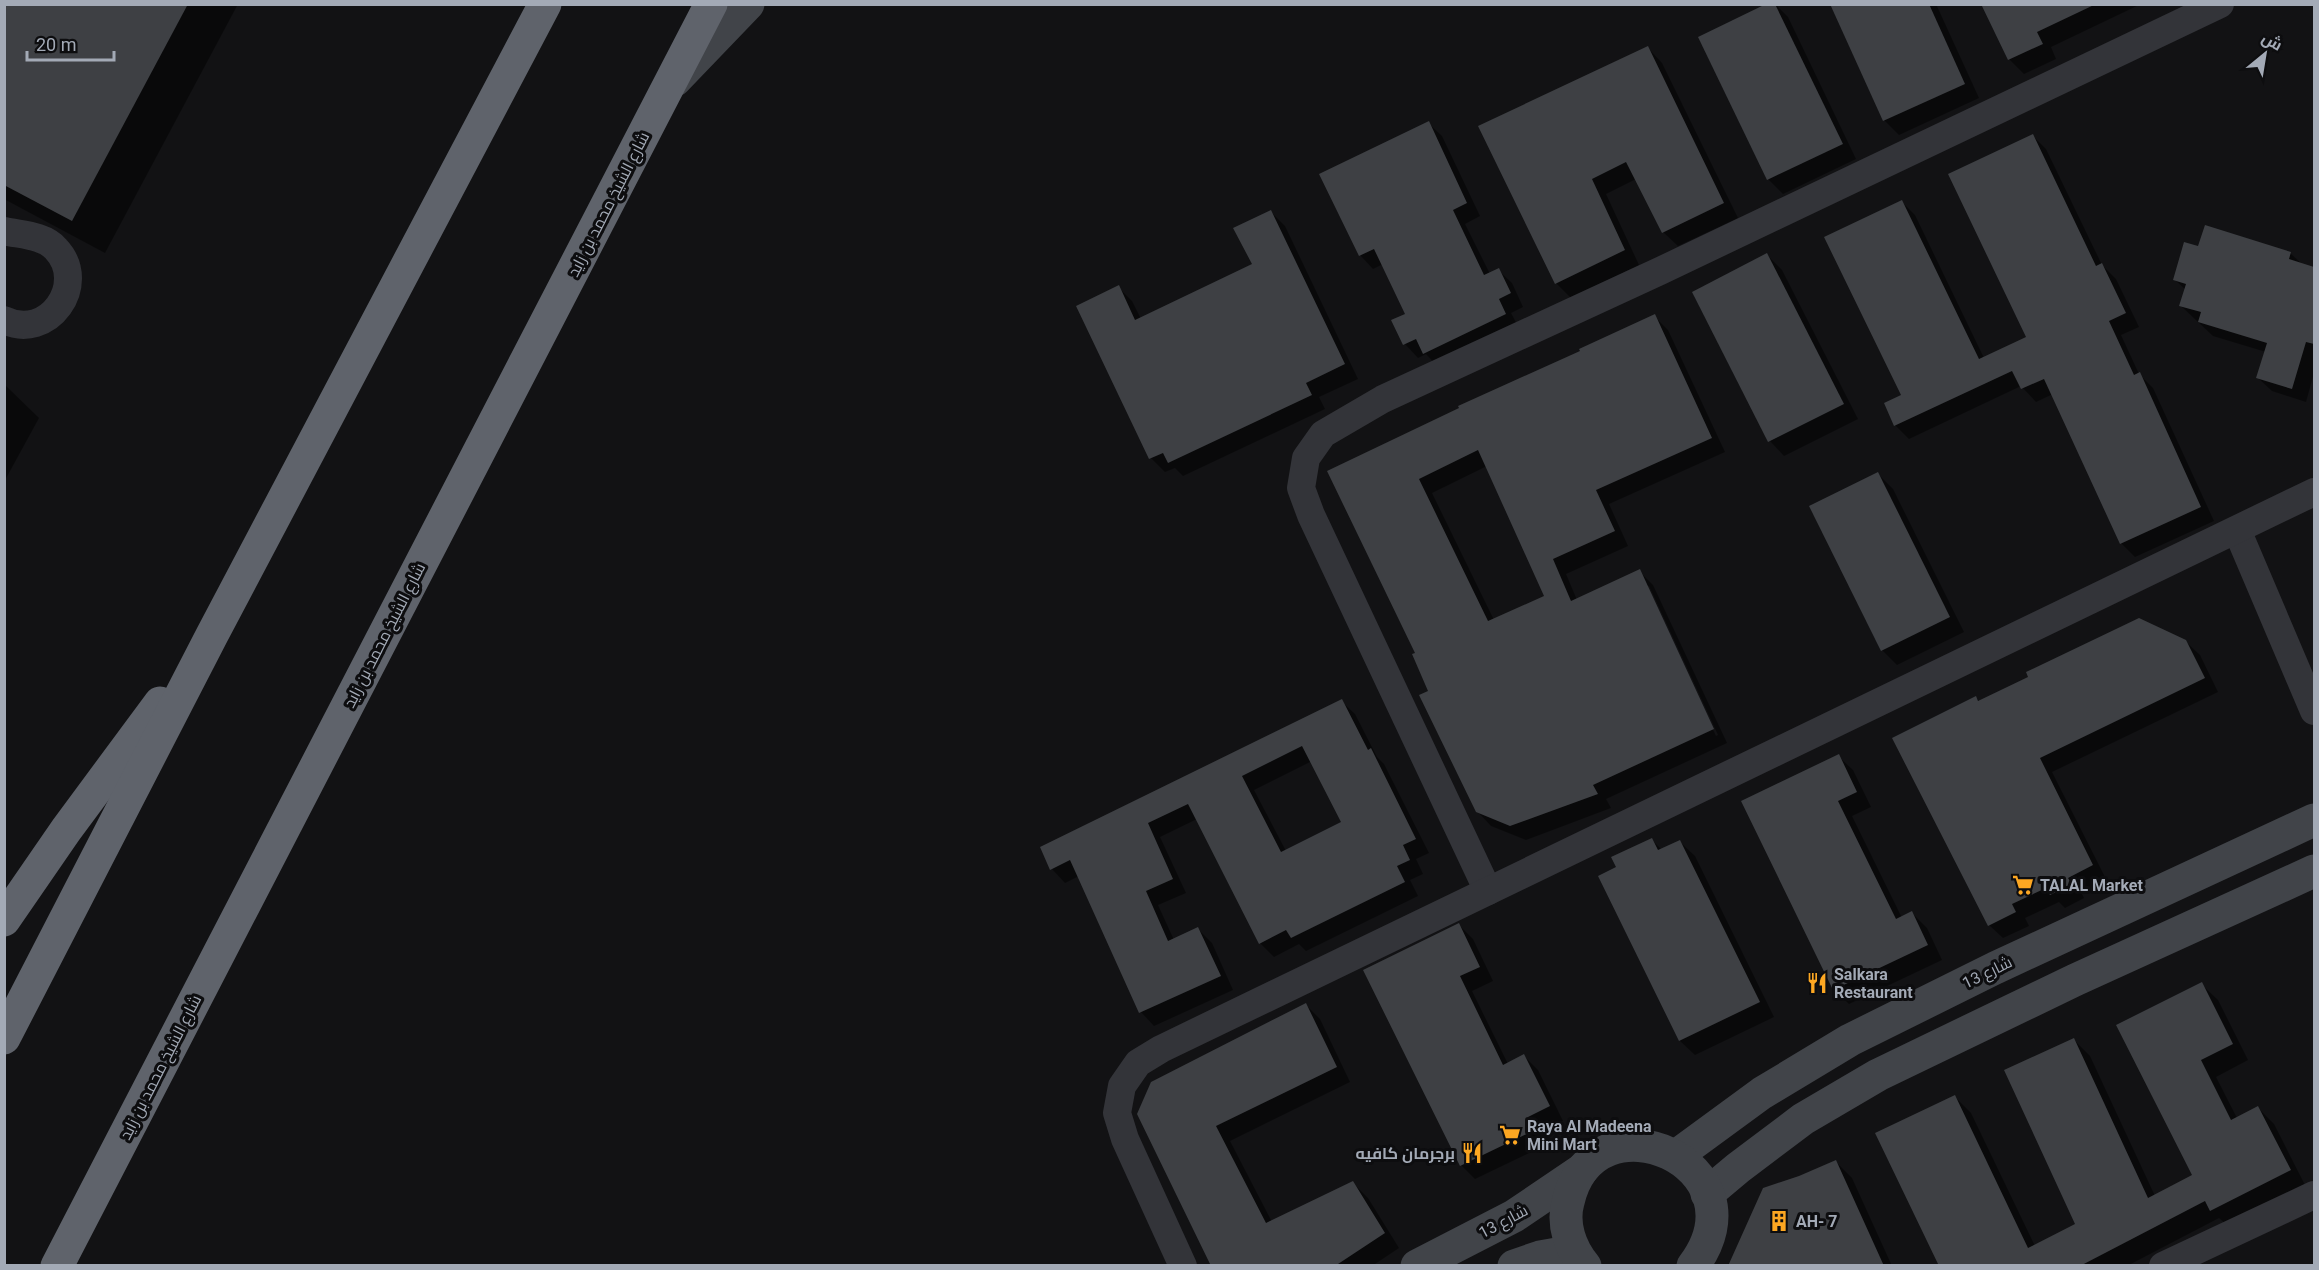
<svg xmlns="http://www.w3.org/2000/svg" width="2319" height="1270" font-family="Roboto,Cairo,sans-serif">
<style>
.shadow{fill:#0007;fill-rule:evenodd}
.building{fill:#3e4044;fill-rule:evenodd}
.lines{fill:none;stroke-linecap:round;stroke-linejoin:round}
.street{stroke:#333439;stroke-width:28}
.secondary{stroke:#414449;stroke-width:33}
.highway{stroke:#5f636b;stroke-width:33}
.labels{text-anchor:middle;stroke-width:6;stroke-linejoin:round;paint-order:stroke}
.street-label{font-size:16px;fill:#a3aab6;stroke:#0d0d0f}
.poi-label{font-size:16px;font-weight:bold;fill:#a3aab6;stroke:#0d0d0f;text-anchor:start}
</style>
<rect width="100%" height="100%" fill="#121214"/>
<!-- shadow -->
<g class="shadow">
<polygon points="4,4 238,4 105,253 4,199"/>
<polygon points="1775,4 1788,17 1856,159 1783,194 1768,179"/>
<polygon points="1832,4 1936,4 1979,98 1899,135 1884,120"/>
<polygon points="1982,4 2141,4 2051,47 2056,59 2024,74 2009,59"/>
<polygon points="1648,48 1662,63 1738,218 1678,246 1663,232 1636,179 1606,194 1639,265 1571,298 1556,283 1480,127"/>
<polygon points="1428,123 1442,136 1480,216 1465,224 1490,274 1498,270 1512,283 1523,307 1511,313 1519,328 1438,367 1426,354 1418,358 1405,344 1407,315 1383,264 1373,269 1360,255"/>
<polygon points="2032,135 2046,149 2102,265 2116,279 2139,327 2121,335 2139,374 2153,388 2214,521 2135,557 2121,543 2053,394 2036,402 2021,386 1909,439 1895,425 1903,396 1902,202 1915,215 1984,358 2028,338"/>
<polygon points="1271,212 1285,226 1358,379 1319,397 1325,409 1183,476 1175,468 1165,472 1151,458 1118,287 1132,301 1141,319 1254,265"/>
<polygon points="2199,248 2290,253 2302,264 2314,268 2314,373 2306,402 2272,391 2258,378 2266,352 2213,336 2181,306 2186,290 2175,280"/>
<polygon points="1767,255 1782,270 1858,419 1784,456 1770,441"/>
<path d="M1654,316l14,14 57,122 -116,52 19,42 -62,28 11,26 62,-29 14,14 74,158 -121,56 5,9 -85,32 -35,-14 -14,-15 -47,-120 -13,-37 -88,-182 253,-120zM1487,466l59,131 -52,23 -62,-127zM1646,586h3l69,149 -2,1z"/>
<polygon points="4,384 39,418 4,482"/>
<polygon points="1878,474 1893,489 1964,632 1897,665 1882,650"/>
<polygon points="2185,641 2200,655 2218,692 2052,772 2106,879 2081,892 2084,898 2065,908 2059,902 2025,918 2029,926 2003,938 1989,925 1976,698 1980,702"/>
<path d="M1341,701l14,13 22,43 7,7 45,89 -13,6 7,15 -13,6 8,16 -112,55 -7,-7 -25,13 -14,-14 -63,-124 -37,18 26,56 -28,12 16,35 24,-11 14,14 21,47 -79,36 -13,-14 -62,-136 -14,7 -13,-14zM1312,761l31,62 -57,28 -32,-61z"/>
<polygon points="1838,756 1853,770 1871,807 1852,816 1902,918 1912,913 1927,928 1942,960 1849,1004 1834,989 1743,801"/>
<polygon points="1651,839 1662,850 1680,842 1695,856 1774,1017 1695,1055 1680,1041 1600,876 1618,868"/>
<polygon points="1459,925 1473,939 1493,981 1472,991 1508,1064 1524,1056 1538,1070 1563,1121 1541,1131 1548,1144 1475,1179 1461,1165"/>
<polygon points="2201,984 2218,1000 2248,1060 2216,1077 2237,1118 2258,1108 2274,1124 2306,1187 2228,1226 2219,1218 2127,1266 1940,1266 1955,1097 1971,1113 2035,1246 2077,1224 2074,1040 2090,1056 2155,1196 2194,1176"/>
<polygon points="1306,1005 1320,1019 1350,1082 1230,1141 1272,1222 1353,1183 1368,1198 1399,1248 1372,1266 1212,1266 1139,1114"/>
<polygon points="1835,1161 1852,1178 1892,1266 1730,1266 1800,1178"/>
</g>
<!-- building -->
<g class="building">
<polygon points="4,4 188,4 72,221 4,185"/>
<polygon points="1766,4 1775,4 1843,144 1767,180 1698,37"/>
<polygon points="1830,4 1929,4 1965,84 1883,121"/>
<polygon points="1981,4 2096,4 2037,32 2043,44 2008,60"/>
<polygon points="1648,46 1724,203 1662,233 1626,162 1592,179 1625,250 1555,284 1478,126"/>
<polygon points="1429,121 1467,203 1453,210 1484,275 1499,268 1511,293 1499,299 1506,314 1423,354 1416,339 1403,345 1391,320 1405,314 1374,249 1359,256 1319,174"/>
<polygon points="2033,134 2096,266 2102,263 2126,313 2109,321 2134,375 2140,372 2201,507 2120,544 2044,379 2021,389 2012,371 1894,426 1884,403 1901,395 1824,237 1902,200 1979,359 2026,337 1948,174"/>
<polygon points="1271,210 1345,364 1306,383 1312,395 1168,463 1163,453 1149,459 1076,306 1119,285 1135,320 1252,264 1233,228"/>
<polygon points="2205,225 2291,252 2289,259 2314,267 2314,344 2306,342 2292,389 2256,378 2267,343 2198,322 2201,312 2179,306 2186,284 2173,280 2184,242 2198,246"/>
<polygon points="1767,253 1844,404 1768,442 1692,292"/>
<path d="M1655,314l57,124 -116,52 19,41 -62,28 18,42 69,-32 74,160 -121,56 5,9 -88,32 -34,-14 -57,-117 9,-4 -16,-37 3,-1 -88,-182 132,-63 -1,-2 122,-55 -1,-2zM1478,450l66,146 -56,25 -69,-142z"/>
<polygon points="1878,472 1950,617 1881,651 1809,506"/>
<polygon points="2139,618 2186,640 2205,678 2040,758 2093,865 2068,878 2072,884 2050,895 2046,888 2012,904 2016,912 1988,926 1892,738 1976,696 1978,701 2028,677 2026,672"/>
<path d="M1342,699l26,51 3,-2 45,91 -13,6 7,15 -13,6 8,16 -114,56 -5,-8 -27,14 -71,-140 -40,19 25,56 -27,12 22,50 30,-14 23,49 -82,37 -69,-153 -20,10 -10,-23zM1302,746l39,76 -60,30 -39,-76z"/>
<polygon points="1839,754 1857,792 1838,801 1896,919 1912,911 1928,945 1833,990 1741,801"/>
<polygon points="1652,838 1658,850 1680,840 1760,1002 1679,1041 1598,876 1616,867 1611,857"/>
<polygon points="1459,923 1480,967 1460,976 1503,1065 1524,1054 1550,1106 1528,1117 1535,1130 1460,1166 1363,970"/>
<polygon points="2202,982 2233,1044 2201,1060 2231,1120 2258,1106 2291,1170 2210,1211 2205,1201 2080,1266 1939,1266 1875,1133 1955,1095 2028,1248 2075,1224 2004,1070 2074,1038 2148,1198 2192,1175 2116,1025"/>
<polygon points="1306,1003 1337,1067 1216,1126 1266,1223 1353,1181 1385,1233 1335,1266 1211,1266 1137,1114 1151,1082"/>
<polygon points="1836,1160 1884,1266 1728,1266 1763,1188 1799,1176"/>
</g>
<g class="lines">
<!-- street -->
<g class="street">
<path d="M4,231c17,4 40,4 52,18 33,35 -8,93 -52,71"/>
<polyline points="2237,530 2314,711"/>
<polyline points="1488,891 1311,515 1301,488 1306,458 1323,434 1383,399 1660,271 2220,4"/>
<polyline points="1183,1266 1125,1139 1117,1113 1122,1086 1138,1063 1161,1049 2314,492"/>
<polyline points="2163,1266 2314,1195"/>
</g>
<!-- secondary -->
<g class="secondary">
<polyline points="675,80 748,4"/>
<polyline points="1676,1156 1762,1093 1850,1040 1995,968 2314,820"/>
<polyline points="1707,1194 1738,1168 1803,1119 1878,1075 2075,980 2314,871"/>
<polyline points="1417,1266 1514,1216 1582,1170"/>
<polyline points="1514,1266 1540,1257 1574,1251"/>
<path d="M1585,1266c-15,-18 -23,-42 -17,-64 26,-114 201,-37 125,64"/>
</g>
<!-- highway -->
<g class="highway">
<polyline points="4,920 66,830 160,703"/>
<polyline points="4,1038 212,635 545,4"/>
<polyline points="57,1266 711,4"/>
</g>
</g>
<!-- icons -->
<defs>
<symbol id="supermarket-bare" viewBox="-9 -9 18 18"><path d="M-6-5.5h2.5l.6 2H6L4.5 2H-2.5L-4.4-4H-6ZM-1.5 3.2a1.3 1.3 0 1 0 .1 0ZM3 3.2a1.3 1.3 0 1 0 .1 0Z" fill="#fda722" stroke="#0d0d0f" stroke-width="2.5" paint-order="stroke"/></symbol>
<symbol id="restaurant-bare" viewBox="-9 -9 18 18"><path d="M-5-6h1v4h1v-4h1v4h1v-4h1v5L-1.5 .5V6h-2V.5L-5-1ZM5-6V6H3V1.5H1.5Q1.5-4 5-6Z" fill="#fda722" stroke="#0d0d0f" stroke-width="2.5" paint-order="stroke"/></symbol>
<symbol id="building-bare" viewBox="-9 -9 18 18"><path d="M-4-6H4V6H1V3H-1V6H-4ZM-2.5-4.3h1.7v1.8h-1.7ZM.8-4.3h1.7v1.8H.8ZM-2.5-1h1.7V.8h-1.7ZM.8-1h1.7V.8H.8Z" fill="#fda722" stroke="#0d0d0f" stroke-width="2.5" paint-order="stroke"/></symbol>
</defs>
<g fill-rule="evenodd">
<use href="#supermarket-bare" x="2008" y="870" width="30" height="30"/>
<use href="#restaurant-bare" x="1802" y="968" width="30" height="30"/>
<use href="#supermarket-bare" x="1495" y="1120" width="30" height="30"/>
<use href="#restaurant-bare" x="1457" y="1138" width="30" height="30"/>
<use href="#building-bare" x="1764" y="1206" width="30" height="30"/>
</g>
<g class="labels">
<!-- street labels -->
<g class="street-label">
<text transform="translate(608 204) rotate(-63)" y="6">شارع الشيخ محمد بن زايد</text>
<text transform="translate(384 635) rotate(-63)" y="6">شارع الشيخ محمد بن زايد</text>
<text transform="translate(1987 972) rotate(-26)" y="6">شارع 13</text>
<text transform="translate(160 1067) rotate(-63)" y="6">شارع الشيخ محمد بن زايد</text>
<text transform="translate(1503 1221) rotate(-28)" y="6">شارع 13</text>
</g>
<!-- poi labels -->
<g class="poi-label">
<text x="2040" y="891">TALAL Market</text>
<text x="1834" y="980">Salkara<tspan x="1834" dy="18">Restaurant</tspan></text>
<text x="1527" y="1132">Raya Al Madeena<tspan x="1527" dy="18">Mini Mart</tspan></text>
<text x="1455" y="1159" text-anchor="end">برجرمان كافيه</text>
<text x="1796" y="1227">AH- 7</text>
</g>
</g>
<!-- border -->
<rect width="2319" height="1270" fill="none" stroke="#a3aab6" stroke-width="12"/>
<!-- north arrow -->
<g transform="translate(2265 54) rotate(30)" stroke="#0d0d0f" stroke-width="4.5" paint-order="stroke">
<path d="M0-4.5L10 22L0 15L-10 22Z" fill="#a3aab6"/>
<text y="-9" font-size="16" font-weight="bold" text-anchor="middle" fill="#a3aab6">ش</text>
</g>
<!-- scale -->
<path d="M27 51v9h87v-9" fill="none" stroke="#a3aab6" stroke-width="3"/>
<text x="36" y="51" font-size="18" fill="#a3aab6" stroke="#0d0d0f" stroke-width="4.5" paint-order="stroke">20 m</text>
</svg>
